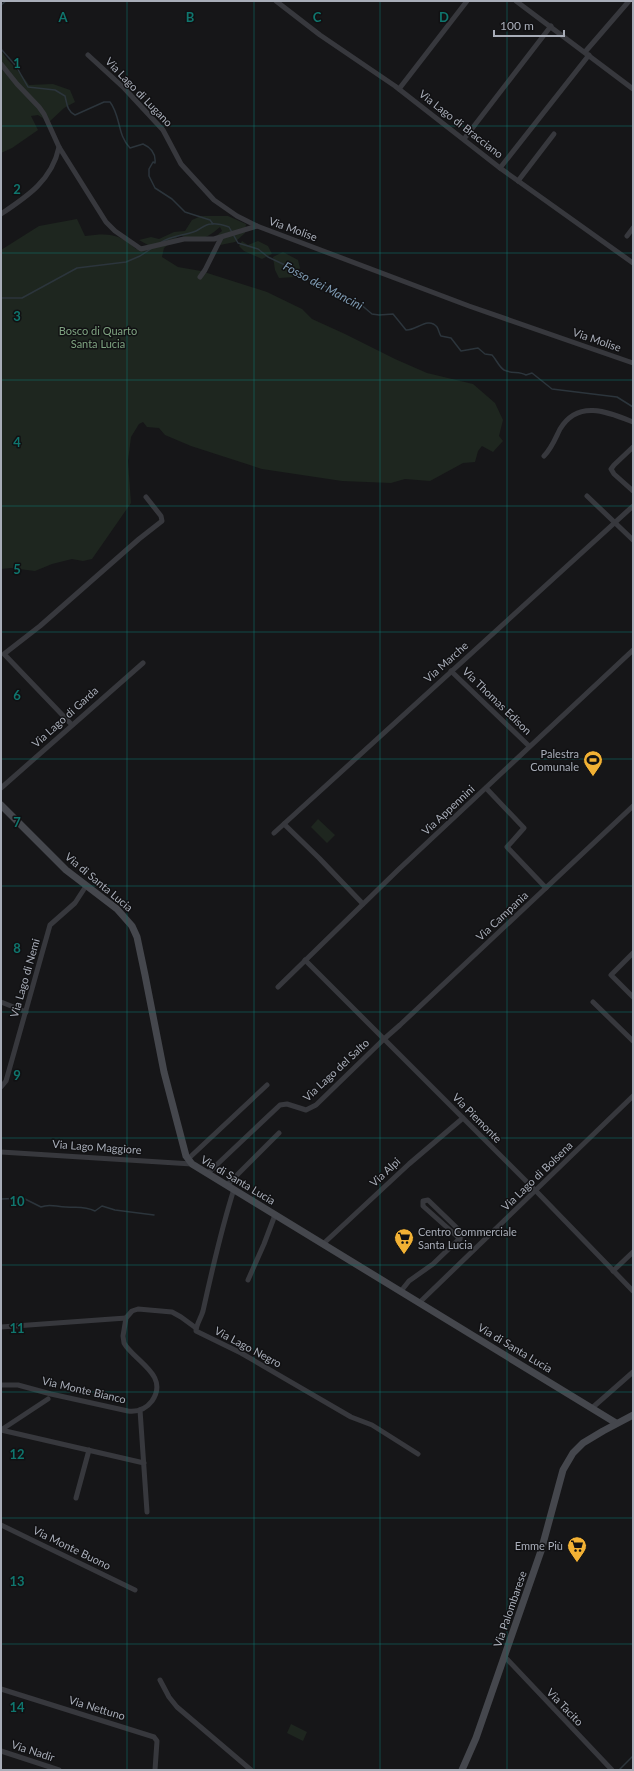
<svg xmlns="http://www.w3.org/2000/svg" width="634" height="1771" font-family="Lato,sans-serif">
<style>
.green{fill:#1e261f}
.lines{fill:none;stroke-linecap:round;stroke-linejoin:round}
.stream{stroke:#2c353c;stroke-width:1.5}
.street{stroke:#37383d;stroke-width:5}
.secondary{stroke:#45474d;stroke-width:7}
.grid{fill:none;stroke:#0f766e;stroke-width:1;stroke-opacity:0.55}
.labels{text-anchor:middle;stroke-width:3;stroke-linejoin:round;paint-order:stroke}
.street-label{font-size:11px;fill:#a8adb8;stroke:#111113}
.park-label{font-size:11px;fill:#7fa381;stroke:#111113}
.poi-label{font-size:11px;fill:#a8adb8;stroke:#111113;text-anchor:end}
.water-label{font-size:12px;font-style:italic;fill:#7f9bb3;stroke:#111113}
.grid-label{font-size:13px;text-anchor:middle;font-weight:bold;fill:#0f766e;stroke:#111113;stroke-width:3;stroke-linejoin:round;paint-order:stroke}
</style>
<rect width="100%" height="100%" fill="#161618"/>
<!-- green -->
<g class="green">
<path d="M1,50c7,13 20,22 28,35l24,-1 17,6 5,12 -11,6 -15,14 -11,-7 -7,1 7,14 -26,18 -11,5z"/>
<path d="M201,216h27l18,8 -1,9 -10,9 -15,3 -5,-8 7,-6 -2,-4c-14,12 -22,16 -40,8l-16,13 -2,9 16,10 23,4 66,21 35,17 10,10 33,15 50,25 32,14 46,11 22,19 8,17 -4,16 4,5 -10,11 -11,-6 -4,5 -3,11 -12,1 -33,18 -25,-2 -14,4 -49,-2 -80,-12 -71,-23 -26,-11 -6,-7 -12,-1 -4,-5 -4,2 -8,13 -3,24 3,42 -39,56 -9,2 -11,-2 -20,5 -17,7 -24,-3 -10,1v-319l38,-24 38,-7 8,17c23,-3 34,-3 51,13l12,-4 -9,-5 12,-3 8,2 15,-7 11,-1 7,-11z"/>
<polygon points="242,241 248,245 258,241 268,246 272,254 262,259 244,251 239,246"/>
<polygon points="283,252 298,260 300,268 295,277 279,278 275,270 273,257"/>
<polygon points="318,819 335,835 327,843 311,827"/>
<polygon points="291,1724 307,1732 303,1741 287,1733"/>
</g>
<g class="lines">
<!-- stream -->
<g class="stream">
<polyline points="1,5 6,1"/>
<path d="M1,49l15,17 12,21 27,3 10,6c2,8 2,15 10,19l29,-13h6c11,14 7,33 20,46l13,-4c9,4 13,10 12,19l-2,-1 -4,7v7l6,12 17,11 13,13 25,8 3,4"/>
<path d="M160,243c12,-8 24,-7 36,-12 5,-2 9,-7 15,-7 6,-1 12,1 18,3l9,16 20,6 10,8 17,8 8,6 13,5 7,7 14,4 9,7 23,9 13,11 7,1 14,-1 13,16c10,1 22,-14 31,-3 2,3 2,7 4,9l10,2 10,13 17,-3 7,6 7,1c4,4 7,12 12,15 8,4 15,1 22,5l6,-2 20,16 65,8 16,10"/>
<polyline points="1,298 22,298 77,268 126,262 140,256 152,248"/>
<path d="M1,1199l22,-1 18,9c9,-4 15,0 25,0 12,1 18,-1 29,4l7,-5 13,4 39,5"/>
<polyline points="619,1770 633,1756"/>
</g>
<!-- street -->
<g class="street">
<polyline points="276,1 320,35 395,86 500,168 633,263"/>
<polyline points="516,1 633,89"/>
<polyline points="585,52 629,1"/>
<polyline points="88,55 124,88 163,130 181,164 214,200 237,216 257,226"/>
<polyline points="1,64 17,84 39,107 44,114 59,147 106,222 115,231 141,249 184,239 214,239 257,226 469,306 633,363"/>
<polyline points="399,89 467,1"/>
<polyline points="464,139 551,26"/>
<polyline points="500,168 589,55"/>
<polyline points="518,181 554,134"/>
<path d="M1,214c27,-18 51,-34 58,-67"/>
<polyline points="627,236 633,228"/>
<polyline points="200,277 205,270 221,238"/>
<polyline points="633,447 614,465 611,469 614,474 633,491"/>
<path d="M544,456c8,-8 11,-17 16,-27 18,-30 48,-17 73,-7"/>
<polyline points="587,496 633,540"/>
<polyline points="451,671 529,746"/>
<polyline points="72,725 4,654 40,626 139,539 162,521 161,516 146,497"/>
<polyline points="1,788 143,663"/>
<polyline points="486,788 524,828 507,847 546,888"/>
<polyline points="284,824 319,858 363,904"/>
<polyline points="274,833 633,506"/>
<polyline points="633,953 611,975 633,997"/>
<polyline points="305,960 536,1191 633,1291"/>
<polyline points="278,987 398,870 633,650"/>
<polyline points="1,1002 26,1012"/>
<polyline points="593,1002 633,1041"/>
<polyline points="1,1087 6,1081 50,925 75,903 86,886"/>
<polyline points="1,1152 192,1164"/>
<polyline points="188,1159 267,1085"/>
<polyline points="208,1173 280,1105 287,1104 306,1110 316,1105 384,1039 400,1025 633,806"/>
<polyline points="227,1185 279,1133"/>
<path d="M234,1189c-13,41 -22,81 -31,122 -2,7 -7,14 -7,20l45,22 110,64 21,8 46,29"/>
<polyline points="323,1244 409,1164 463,1118"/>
<polyline points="613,1271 633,1252"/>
<polyline points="248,1280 264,1244 275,1215"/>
<path d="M401,1291l8,-10 24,-17 25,-24c2,-1 3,-3 4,-5l-4,-6 -30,-29 -5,1v5l37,33"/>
<polyline points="420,1302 633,1096"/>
<polyline points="1,1327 126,1318"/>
<path d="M1,1385h17l33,9 77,17c9,1 18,-2 24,-10 18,-26 -18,-40 -28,-58l-1,-7 3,-18 6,-7 6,-2 34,3 9,5 15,11"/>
<polyline points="592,1408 633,1372"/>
<polyline points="140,1410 147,1512"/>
<polyline points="1,1430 144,1463"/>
<polyline points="1,1430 48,1399"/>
<polyline points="76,1498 89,1450"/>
<polyline points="1,1525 135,1590"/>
<polyline points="505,1657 612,1770"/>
<polyline points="160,1680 169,1697 177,1707 251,1770"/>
<polyline points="1,1689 154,1737 157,1741 155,1770"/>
<polyline points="1,1751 59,1770"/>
</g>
<!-- secondary -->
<g class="secondary">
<polyline points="1,805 66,870 117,909 132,926 137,937 145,975 164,1072 186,1156 192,1164 616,1423"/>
<polyline points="462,1770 476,1738 541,1551 563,1470 573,1453 583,1443 603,1431 633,1415"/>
</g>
</g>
<!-- grid -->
<path class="grid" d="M127,1v1769M254,1v1769M380,1v1769M507,1v1769M1,126h632M1,253h632M1,380h632M1,506h632M1,632h632M1,759h632M1,886h632M1,1012h632M1,1138h632M1,1265h632M1,1392h632M1,1518h632M1,1644h632"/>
<!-- icons -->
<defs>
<symbol id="stadium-pin" viewBox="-11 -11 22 30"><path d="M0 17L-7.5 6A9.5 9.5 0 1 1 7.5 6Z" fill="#f2b134" stroke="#111113"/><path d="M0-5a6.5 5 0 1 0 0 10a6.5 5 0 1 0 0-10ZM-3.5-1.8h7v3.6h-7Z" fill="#111"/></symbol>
<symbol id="supermarket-pin" viewBox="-11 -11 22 30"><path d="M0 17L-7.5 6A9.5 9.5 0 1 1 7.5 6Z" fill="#f2b134" stroke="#111113"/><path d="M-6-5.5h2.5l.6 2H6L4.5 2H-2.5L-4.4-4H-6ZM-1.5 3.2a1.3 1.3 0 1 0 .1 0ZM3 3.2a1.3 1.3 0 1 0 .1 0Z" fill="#111"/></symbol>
</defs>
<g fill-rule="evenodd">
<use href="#stadium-pin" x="582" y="749" width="22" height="30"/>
<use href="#supermarket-pin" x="393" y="1227" width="22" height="30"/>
<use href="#supermarket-pin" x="566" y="1535" width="22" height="30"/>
</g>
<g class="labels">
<!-- street labels -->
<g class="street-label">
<text transform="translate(139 92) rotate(46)" y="4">Via Lago di Lugano</text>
<text transform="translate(461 124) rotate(38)" y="4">Via Lago di Bracciano</text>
<text transform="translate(293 229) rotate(20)" y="4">Via Molise</text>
<text transform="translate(597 340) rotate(19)" y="4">Via Molise</text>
<text transform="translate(446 662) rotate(-42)" y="4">Via Marche</text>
<text transform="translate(497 701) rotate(44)" y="4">Via Thomas Edison</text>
<text transform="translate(65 717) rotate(-42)" y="4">Via Lago di Garda</text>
<text transform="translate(448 810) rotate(-43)" y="4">Via Appennini</text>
<text transform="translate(99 882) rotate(40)" y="4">Via di Santa Lucia</text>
<text transform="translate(502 916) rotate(-43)" y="4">Via Campania</text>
<text transform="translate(25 978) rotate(-74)" y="4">Via Lago di Nemi</text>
<text transform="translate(336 1070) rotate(-43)" y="4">Via Lago del Salto</text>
<text transform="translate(477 1118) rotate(45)" y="4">Via Piemonte</text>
<text transform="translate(97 1147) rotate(4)" y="4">Via Lago Maggiore</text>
<text transform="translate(385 1172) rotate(-43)" y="4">Via Alpi</text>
<text transform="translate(537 1176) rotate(-44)" y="4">Via Lago di Bolsena</text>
<text transform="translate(238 1180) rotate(31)" y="4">Via di Santa Lucia</text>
<text transform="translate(248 1347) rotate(28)" y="4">Via Lago Negro</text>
<text transform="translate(515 1348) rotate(31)" y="4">Via di Santa Lucia</text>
<text transform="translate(84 1390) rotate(13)" y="4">Via Monte Bianco</text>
<text transform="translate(72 1548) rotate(26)" y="4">Via Monte Buono</text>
<text transform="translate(510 1609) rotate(-71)" y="4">Via Palombarese</text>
<text transform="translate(565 1707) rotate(46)" y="4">Via Tacito</text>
<text transform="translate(97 1708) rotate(17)" y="4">Via Nettuno</text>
<text transform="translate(33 1751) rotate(18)" y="4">Via Nadir</text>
</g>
<!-- park labels -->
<g class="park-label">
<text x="98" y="335">Bosco di Quarto<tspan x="98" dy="13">Santa Lucia</tspan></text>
</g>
<!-- poi labels -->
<g class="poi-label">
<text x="579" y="758">Palestra<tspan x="579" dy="13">Comunale</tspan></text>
<text x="418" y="1236" text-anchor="start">Centro Commerciale<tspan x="418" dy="13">Santa Lucia</tspan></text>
<text x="563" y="1550">Emme Più</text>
</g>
<!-- water labels -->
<g class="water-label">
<text transform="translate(323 286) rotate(28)" y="4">Fosso dei Mancini</text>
</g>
</g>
<g class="grid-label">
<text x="63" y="22">A</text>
<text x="190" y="22">B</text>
<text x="317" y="22">C</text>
<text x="444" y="22">D</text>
<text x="17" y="68">1</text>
<text x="17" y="194">2</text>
<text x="17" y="321">3</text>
<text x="17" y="447">4</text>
<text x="17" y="574">5</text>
<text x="17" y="700">6</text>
<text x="17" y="827">7</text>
<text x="17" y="953">8</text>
<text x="17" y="1080">9</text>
<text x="17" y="1206">10</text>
<text x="17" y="1333">11</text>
<text x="17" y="1459">12</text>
<text x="17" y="1586">13</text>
<text x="17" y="1712">14</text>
</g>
<!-- border -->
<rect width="634" height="1771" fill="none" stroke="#a8adb8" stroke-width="4"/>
<!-- scale -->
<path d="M494 30v6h70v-6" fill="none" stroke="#a8adb8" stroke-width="2"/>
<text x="500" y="30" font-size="12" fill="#a8adb8" stroke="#111113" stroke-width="3" paint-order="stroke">100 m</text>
</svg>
